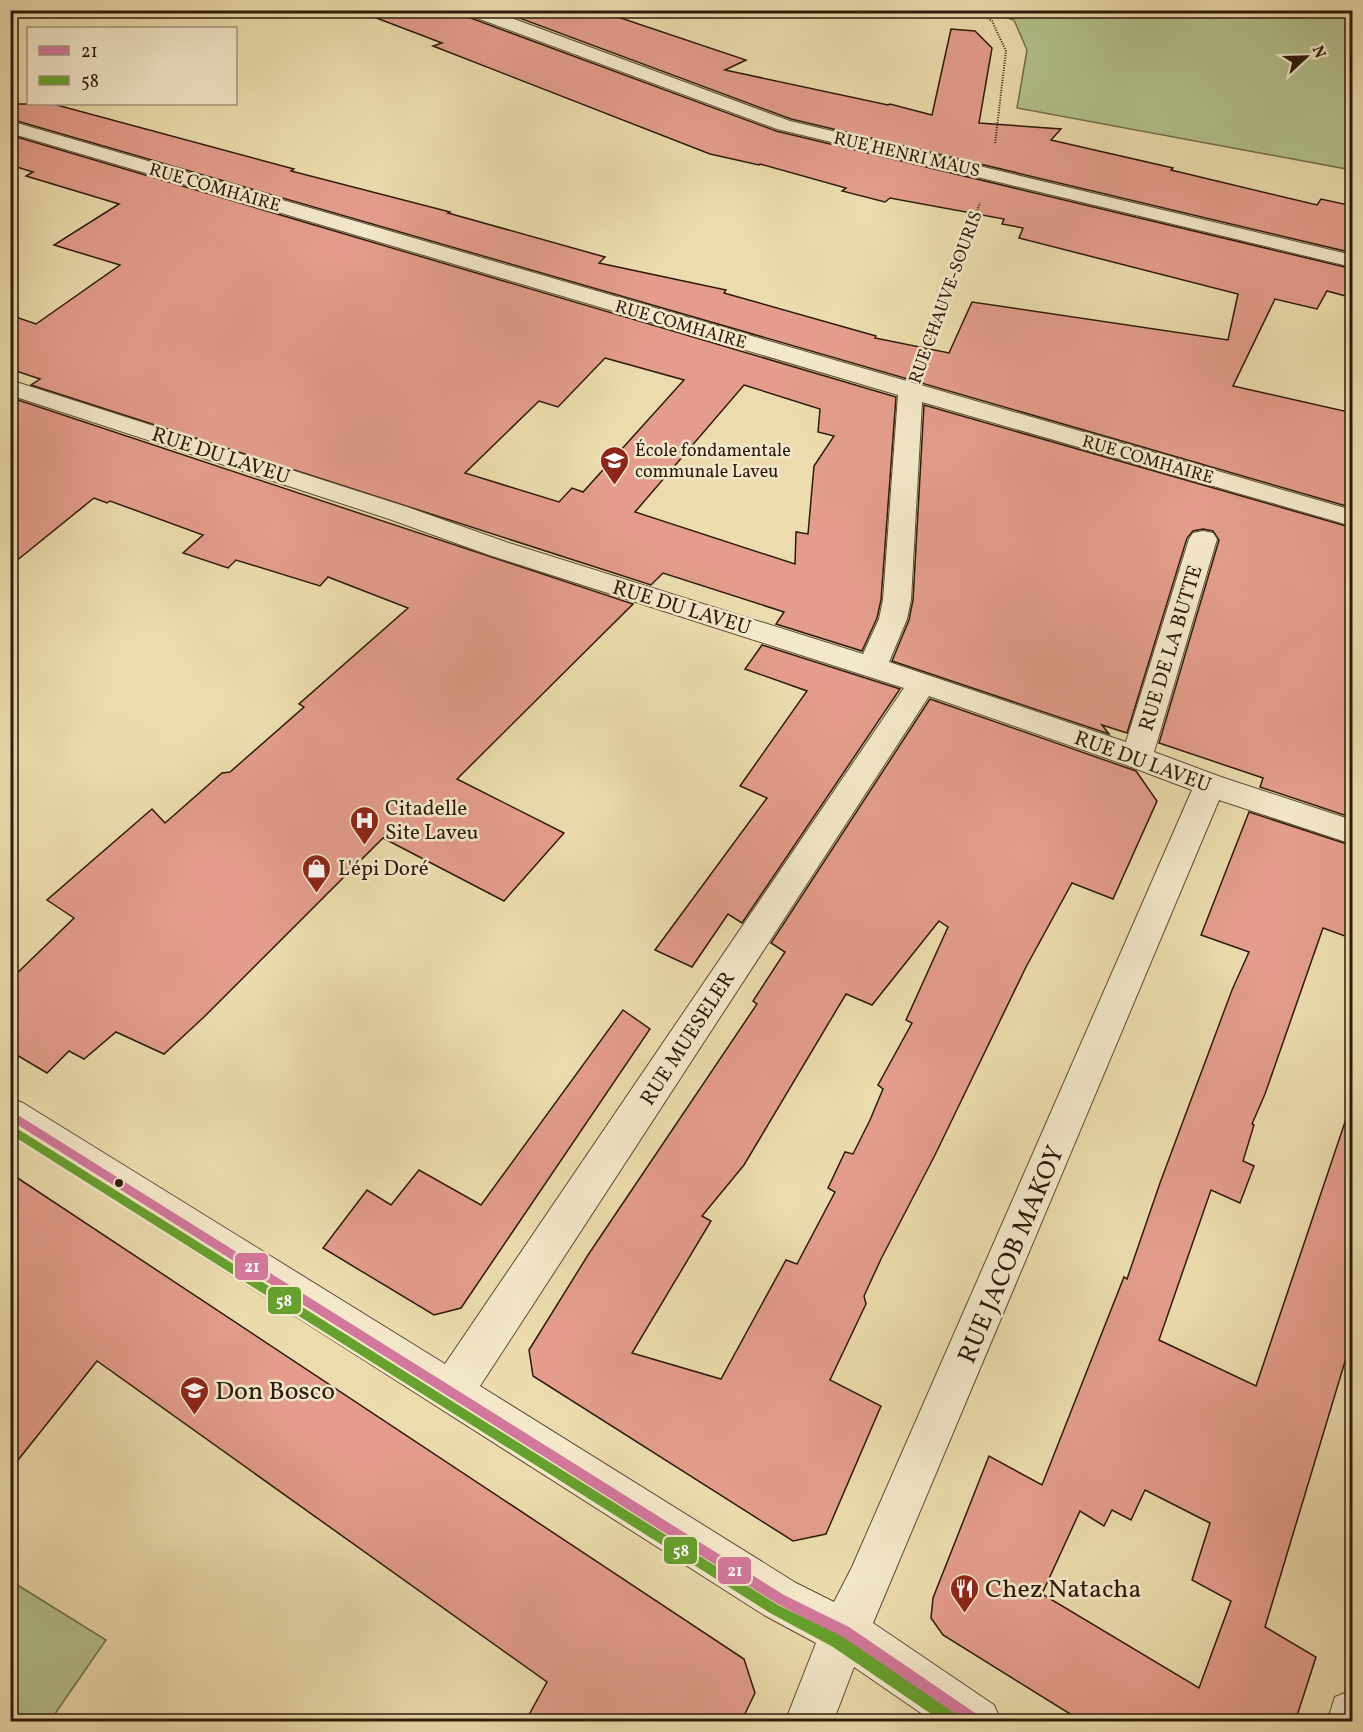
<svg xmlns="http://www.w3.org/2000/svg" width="1363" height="1732" font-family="Vollkorn,serif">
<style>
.green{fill:#b3c28d;stroke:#706e4c;stroke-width:1.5}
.building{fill:#e49d8c;stroke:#2c1b0b;stroke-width:1.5;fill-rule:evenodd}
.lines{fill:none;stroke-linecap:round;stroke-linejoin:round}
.street-casing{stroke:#5c4b34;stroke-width:2}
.path-far1{stroke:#2c1b0b;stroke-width:2;stroke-dasharray:1 1.5;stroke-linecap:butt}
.path{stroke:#2c1b0b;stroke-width:3;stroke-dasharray:1.5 2;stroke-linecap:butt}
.street{fill:#f3e8ca;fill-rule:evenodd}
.bus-1-casing{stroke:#f3e8ca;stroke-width:5}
.bus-2-casing{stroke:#f3e8ca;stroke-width:5}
.bus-1{fill:#d3789c;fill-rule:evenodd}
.bus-2{fill:#66a12d;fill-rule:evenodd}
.bus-dot{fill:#2c1b0b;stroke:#f3e8ca;stroke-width:2}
.labels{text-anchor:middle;stroke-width:5;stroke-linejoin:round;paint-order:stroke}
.far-street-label{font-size:18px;fill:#2c1b0b;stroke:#f3e8ca}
.far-poi-label{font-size:18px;fill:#2c1b0b;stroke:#f3e8ca;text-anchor:start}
.street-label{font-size:21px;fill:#2c1b0b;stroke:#f3e8ca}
.poi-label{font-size:21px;fill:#2c1b0b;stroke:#f3e8ca;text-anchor:start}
.near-street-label{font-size:26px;fill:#2c1b0b;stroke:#f3e8ca}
.near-poi-label{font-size:26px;fill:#2c1b0b;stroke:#f3e8ca;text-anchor:start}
.line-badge{stroke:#f3e8ca;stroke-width:2}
.badge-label{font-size:16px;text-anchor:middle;font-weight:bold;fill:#fff}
</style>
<rect width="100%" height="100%" fill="#ecdcad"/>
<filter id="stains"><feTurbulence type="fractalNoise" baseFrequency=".00333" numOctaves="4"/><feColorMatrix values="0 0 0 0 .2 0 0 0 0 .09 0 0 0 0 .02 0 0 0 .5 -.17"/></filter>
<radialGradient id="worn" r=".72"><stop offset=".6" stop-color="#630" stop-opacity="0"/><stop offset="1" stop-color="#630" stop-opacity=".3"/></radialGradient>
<!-- green -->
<g class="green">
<polygon points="1326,10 1352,16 1352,170 1017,108 1027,50 1014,20 985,11"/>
<polygon points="11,1581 106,1640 50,1721 11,1721"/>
</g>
<!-- building -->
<g class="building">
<polygon points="367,10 462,10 465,16 776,131 1353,269 1353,298 1327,291 1317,309 1275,299 1233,386 1353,413 1353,508 10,119 10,104 53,104 294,169 291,171 450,212 448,213 605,257 599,263 726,290 724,293 876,336 875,338 949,353 972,302 1228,340 1238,294 1019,238 1023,228 1002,224 1004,219 890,198 885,202 842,191 846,188 760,164 759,165 710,154 433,46 442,43 366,14"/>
<polygon points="498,10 597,10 746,60 725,70 888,105 890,104 932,115 951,29 975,31 992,48 979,123 1061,129 1051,140 1173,168 1171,170 1317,205 1321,199 1353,206 1353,253 791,119"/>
<path d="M10,135l886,262 -15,203 -4,18 -15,33 -86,-27 8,-12 -121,-39 -12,12 -620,-200 9,-6 -30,-10v-54l26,9 84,-59 -66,-20 65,-41 -93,-28 7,-4 -23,-7zM605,358l79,22 -101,112 -11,-4 -13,14 -94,-29 74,-72 19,6zM744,385l76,24 -2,23 16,4 -20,30 -6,68 -12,-2 -1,32 -160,-52z"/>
<polygon points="12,398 633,604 457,779 564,833 504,901 383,838 204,1017 164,1054 116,1032 84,1059 69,1051 47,1073 10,1051 10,980 74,918 47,900 152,809 165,823 222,773 230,772 304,707 299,704 408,608 328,577 320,586 236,560 228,568 183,553 203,535 110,501 107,503 94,498 10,566 10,399"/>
<polygon points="924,405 1353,528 1353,818 1260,787 1263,778 1159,743 1219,540 1213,531 1203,529 1193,531 1187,538 1127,733 1102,725 1109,734 892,661 909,620 913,600"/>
<polygon points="762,645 900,689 742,923 728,914 692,967 655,950 767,798 740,786 807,691 745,669"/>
<path d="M930,699l206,72 21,30 -44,98 -41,-16 -46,84 -91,188 -54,104 -17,37 2,8 -36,76 51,26 -55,128 -33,7 -260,-165 -4,-26 59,-95 169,-251 -4,-3 32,-49 -14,-9zM939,921l9,6 -42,93 6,3 -34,62 5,4 -13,31 -17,34 -8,-2 -17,36 7,4 -38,72 -11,-4 -65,119 -89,-26 79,-132 -9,-5 42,-51 102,-171 26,11z"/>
<path d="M1249,812l104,34v93l-30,-11 -58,166 -13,30 2,1 -11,36 11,5 -14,37 -29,-13 -52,150 97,46 90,-267 7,1v215l-88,292 51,30 -21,65h-212l-140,-87 -12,-17 2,-20 56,-142 53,29 82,-208 3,2 33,-96 72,-193 17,-38 -48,-17zM1145,1490l65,33 -18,57 39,21 -32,87 -157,-94 38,-83 24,15 8,-16 19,10z"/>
<polygon points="623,1010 650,1029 461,1308 434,1315 323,1248 367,1190 391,1205 419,1170 481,1205"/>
<polygon points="10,1173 744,1659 755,1693 741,1722 525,1722 547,1682 97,1361 10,1470"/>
</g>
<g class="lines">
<defs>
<g id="street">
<polygon points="464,10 490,10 790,121 1352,255 1352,267 777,129 466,14"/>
<path d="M10,121l1342,389v16l-430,-124 -11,198 -4,19 -18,43 237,80 63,-203 4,-6 10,-2 10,2 4,6 -63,213 67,25 131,43v24l-133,-44 -346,823 121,82 7,17h-67l-80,-55 -21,55h-48l31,-79 -52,-28 -754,-481v-36l13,5 422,261 459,-676 -415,-133 -100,-36 -379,-124v-15l397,127 102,36 354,111 16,-35 4,-19 15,-205 -888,-262zM929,696l197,69 66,25 -340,777 -18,35 -38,-19 -316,-197z"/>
<polygon points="1352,1690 1352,1722 1327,1722 1335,1697"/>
</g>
</defs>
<!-- street casing -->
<use href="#street" class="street-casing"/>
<!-- path-far1 -->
<g class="path-far1">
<polyline points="975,10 992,21 1006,51 995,144"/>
<polyline points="950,283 980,203"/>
</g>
<!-- path -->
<polyline class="path" points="922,359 951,281"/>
<!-- street -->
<use href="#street" class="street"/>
<defs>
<polygon id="bus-1" points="10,1110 784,1595 849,1627 981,1717 982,1722 964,1722 839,1637 776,1603 10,1120"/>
<polygon id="bus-2" points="10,1124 778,1605 843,1637 960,1717 961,1722 943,1722 833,1647 770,1613 10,1134"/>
</defs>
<!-- bus-1 casing -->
<use href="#bus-1" class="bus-1-casing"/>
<!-- bus-2 casing -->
<use href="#bus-2" class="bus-2-casing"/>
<!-- bus-1 -->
<use href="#bus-1" class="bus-1"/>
<!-- bus-2 -->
<use href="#bus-2" class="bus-2"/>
</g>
<!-- icons -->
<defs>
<symbol id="school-pin" viewBox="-11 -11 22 30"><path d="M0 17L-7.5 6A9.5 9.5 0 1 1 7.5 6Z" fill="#8f2418" stroke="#f3e8ca"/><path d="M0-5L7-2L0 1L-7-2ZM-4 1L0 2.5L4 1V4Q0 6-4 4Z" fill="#fff"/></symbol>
<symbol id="hospital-pin" viewBox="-11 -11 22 30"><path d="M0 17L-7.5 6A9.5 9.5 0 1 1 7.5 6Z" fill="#8f2418" stroke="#f3e8ca"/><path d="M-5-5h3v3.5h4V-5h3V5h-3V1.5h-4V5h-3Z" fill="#fff"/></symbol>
<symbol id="shop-pin" viewBox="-11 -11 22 30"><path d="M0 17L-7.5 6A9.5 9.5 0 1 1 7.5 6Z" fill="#8f2418" stroke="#f3e8ca"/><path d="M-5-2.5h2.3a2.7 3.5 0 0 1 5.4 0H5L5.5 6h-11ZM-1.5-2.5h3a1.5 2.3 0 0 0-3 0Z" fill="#fff"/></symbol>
<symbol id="restaurant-pin" viewBox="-11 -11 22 30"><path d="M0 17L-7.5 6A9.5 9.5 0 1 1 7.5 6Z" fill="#8f2418" stroke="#f3e8ca"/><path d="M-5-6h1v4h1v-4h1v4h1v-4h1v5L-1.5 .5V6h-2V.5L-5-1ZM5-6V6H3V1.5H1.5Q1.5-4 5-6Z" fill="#fff"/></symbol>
</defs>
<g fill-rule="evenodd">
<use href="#school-pin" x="598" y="444" width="33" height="45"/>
<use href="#hospital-pin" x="348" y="804" width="33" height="45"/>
<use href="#shop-pin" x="300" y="852" width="33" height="45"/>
<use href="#school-pin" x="178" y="1374" width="33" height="45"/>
<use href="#restaurant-pin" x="948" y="1572" width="33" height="45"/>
</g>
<!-- markers -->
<circle class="bus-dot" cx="119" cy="1183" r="5"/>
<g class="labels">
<!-- far-street labels -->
<g class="far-street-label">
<text transform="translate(907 154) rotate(13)" y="6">RUE HENRI MAUS</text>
<text transform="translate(215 187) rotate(16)" y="6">RUE COMHAIRE</text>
<text transform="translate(945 297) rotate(-70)" y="6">RUE CHAUVE-SOURIS</text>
<text transform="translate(681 324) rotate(16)" y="6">RUE COMHAIRE</text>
<text transform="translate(1148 459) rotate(16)" y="6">RUE COMHAIRE</text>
</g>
<!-- far-poi labels -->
<g class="far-poi-label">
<text x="635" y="456">École fondamentale<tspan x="635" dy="21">communale Laveu</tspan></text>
</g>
<!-- street labels -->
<g class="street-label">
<text transform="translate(221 455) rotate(18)" y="7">RUE DU LAVEU</text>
<text transform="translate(682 607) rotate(17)" y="7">RUE DU LAVEU</text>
<text transform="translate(1170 648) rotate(-73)" y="7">RUE DE LA BUTTE</text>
<text transform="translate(1143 761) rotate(20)" y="7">RUE DU LAVEU</text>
<text transform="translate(687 1038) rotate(-57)" y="7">RUE MUESELER</text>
</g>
<!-- poi labels -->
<g class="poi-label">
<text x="385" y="815">Citadelle<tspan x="385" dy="24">Site Laveu</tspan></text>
<text x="338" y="875">L'épi Doré</text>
</g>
<!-- near-street labels -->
<g class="near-street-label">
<text transform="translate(1010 1254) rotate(-67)" y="9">RUE JACOB MAKOY</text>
</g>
<!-- near-poi labels -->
<g class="near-poi-label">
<text x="215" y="1399">Don Bosco</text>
<text x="985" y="1597">Chez Natacha</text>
</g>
</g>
<g class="line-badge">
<rect x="234" y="1252" width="35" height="29" rx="6" fill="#d3789c"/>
<rect x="267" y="1286" width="35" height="29" rx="6" fill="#66a12d"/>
<rect x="663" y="1536" width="35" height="29" rx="6" fill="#66a12d"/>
<rect x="717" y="1556" width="35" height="29" rx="6" fill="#d3789c"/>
</g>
<g class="badge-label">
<text x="252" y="1272">21</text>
<text x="284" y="1306">58</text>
<text x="681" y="1556">58</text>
<text x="735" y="1576">21</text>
</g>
<!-- margin -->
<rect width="1363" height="1732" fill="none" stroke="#ecdcad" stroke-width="36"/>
<rect x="12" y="12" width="1339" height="1708" fill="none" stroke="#2c1b0b" stroke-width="3"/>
<rect x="18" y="18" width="1327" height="1696" fill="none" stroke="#2c1b0b" stroke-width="1.5"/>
<!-- legend -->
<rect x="27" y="27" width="210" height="78" fill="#f3e8ca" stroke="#a3967e" stroke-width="1.5"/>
<rect x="39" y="46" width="30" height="9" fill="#d3789c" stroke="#a3967e" stroke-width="1.5"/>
<text x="81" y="57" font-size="18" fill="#2c1b0b">21</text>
<rect x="39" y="76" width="30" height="9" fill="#66a12d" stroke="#a3967e" stroke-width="1.5"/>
<text x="81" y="87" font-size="18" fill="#2c1b0b">58</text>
<!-- north arrow -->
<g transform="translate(1306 57) rotate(68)" stroke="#f3e8ca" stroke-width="4.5" paint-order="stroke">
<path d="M0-4.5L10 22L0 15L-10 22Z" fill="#2c1b0b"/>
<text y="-9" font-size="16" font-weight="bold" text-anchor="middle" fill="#2c1b0b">N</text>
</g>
<rect width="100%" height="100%" filter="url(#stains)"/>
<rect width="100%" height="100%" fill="url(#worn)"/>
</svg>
